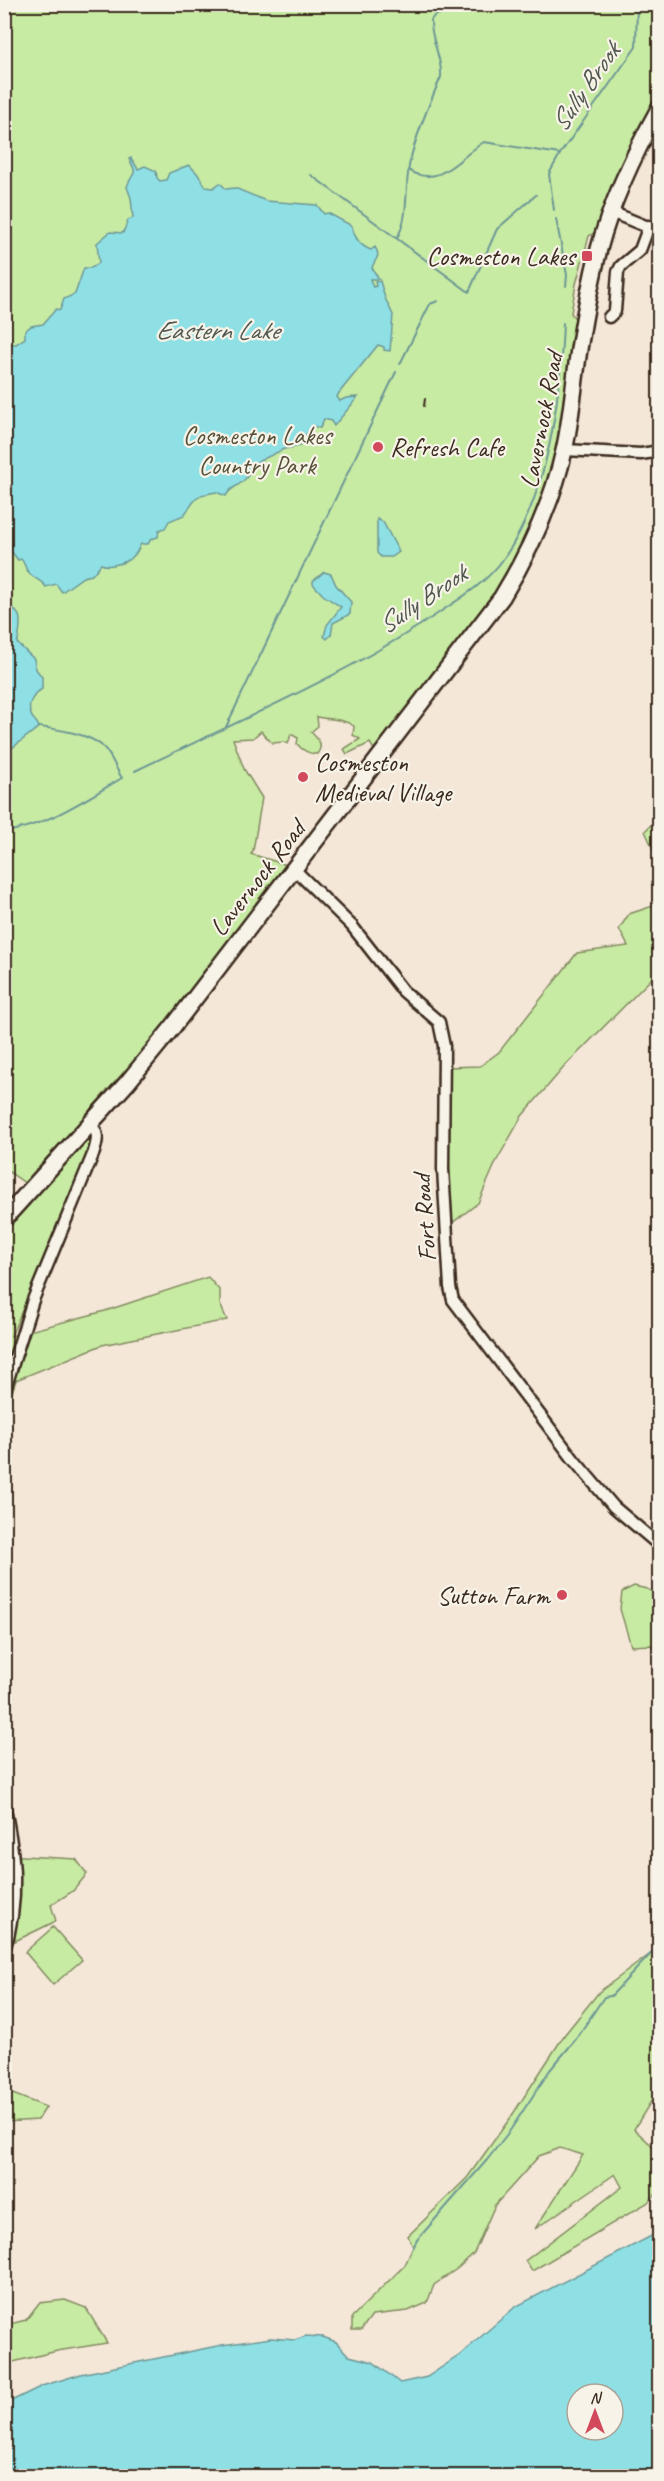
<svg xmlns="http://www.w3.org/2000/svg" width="664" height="2481" font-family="Caveat,sans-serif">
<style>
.green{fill:#c8eba3;stroke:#828a60;stroke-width:1.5}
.water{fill:#8fe0e5;stroke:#6d9795;stroke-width:1.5;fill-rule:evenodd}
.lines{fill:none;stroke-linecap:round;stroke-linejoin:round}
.stream{stroke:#6d9795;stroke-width:2}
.minor-casing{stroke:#3b2a1e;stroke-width:15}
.secondary-casing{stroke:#3b2a1e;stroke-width:20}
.minor{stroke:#f7f3e8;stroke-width:10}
.secondary{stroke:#f7f3e8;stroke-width:15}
.rail{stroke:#3b2a1e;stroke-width:2}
.poi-dot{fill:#d1495b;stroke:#f7f3e8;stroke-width:2}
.labels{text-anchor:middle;stroke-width:4.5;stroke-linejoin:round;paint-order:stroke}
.poi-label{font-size:26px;fill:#3b2a1e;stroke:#f7f3e8;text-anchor:end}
.street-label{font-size:26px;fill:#3b2a1e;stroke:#f7f3e8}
.park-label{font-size:26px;fill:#575139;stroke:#f7f3e8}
.water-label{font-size:27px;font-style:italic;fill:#505850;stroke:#f7f3e8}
</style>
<rect width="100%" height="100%" fill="#f4e7d8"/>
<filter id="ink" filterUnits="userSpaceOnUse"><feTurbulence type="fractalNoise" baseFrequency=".0167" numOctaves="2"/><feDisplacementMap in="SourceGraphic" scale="12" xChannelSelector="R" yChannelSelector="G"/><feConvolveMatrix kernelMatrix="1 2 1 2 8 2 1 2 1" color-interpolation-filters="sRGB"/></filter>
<g filter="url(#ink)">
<!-- green -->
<g class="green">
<path d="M5,5h654v90l-24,46 -36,89 -10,6 -13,48 -5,29 5,7 1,7 -25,153 -47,102 -129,171 -6,-10 -23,11 -3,-5 16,-10 -7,-4 1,-9c-12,-8 -23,-6 -37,-9l1,9 -7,6c8,8 13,13 6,22 -8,0 -14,-3 -20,-10l1,-6 -7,-4 -3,10 -4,-2 -12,1 -11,-12 -8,7 -20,1 11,30 18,29 -9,53 -2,3 39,12 -90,117 -64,78h-2l-109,122 -20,-14z"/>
<polygon points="659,817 659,862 645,831"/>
<polygon points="659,904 659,971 565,1066 522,1116 496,1162 478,1203 452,1223 445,1165 446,1067 480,1066 499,1052 577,953 628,946 619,929 629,914"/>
<polygon points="86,1136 90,1136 92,1141 89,1157 11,1336 105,1311 208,1277 220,1291 220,1304 227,1320 102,1345 16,1380 5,1415 5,1227"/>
<polygon points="634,1586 647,1589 656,1594 659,1590 659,1653 651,1645 631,1646 620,1609 622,1592"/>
<polygon points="5,1855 76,1859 87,1874 73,1891 51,1905 56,1921 15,1941 14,1931 8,1914 5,1926"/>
<polygon points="53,1927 82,1960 53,1985 25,1952"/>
<polygon points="659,1939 659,2093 653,2098 634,2129 659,2152 659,2191 647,2203 532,2271 525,2261 622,2187 615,2174 535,2229 583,2155 560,2148 539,2156 495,2205 474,2253 458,2268 434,2285 427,2303 408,2311 372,2315 361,2330 352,2330 352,2317 405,2265 413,2247 408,2236 467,2178 511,2117 565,2034 599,1992 653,1952"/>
<polygon points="5,2091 46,2107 38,2120 5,2122"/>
<polygon points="65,2300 86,2308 107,2343 57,2351 5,2364 5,2323 6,2325 26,2320 39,2303"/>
</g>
<!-- water -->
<g class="water">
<path d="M131,158l7,11 7,-3 11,5 1,7 3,3 6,-1 3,-7 20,-8 8,8 9,14 7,1 7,-5 6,6 9,-1 31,13 51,4 7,9 4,-1 24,13c2,10 8,20 19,24l4,-3c7,11 -1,12 -3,21l7,11h-9l3,8 3,-1 -1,-4 5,-1 5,17 8,17 -3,36 -6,-1v-3l-6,-2 -39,48 -2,4 3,4 6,-3 12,-1 -24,29 -3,-5 -7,-2 -4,9 -7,-2 -10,12 -3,8 -16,3 -27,13c-5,7 -8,14 -15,20 -7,6 -12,6 -16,14l-10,-4 -15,3 -6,5 -11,15 -15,6 -4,7 -6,2 -1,7 -7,2 -3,5h-7c-2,3 -3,6 -5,9 -7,10 -26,15 -35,11l-9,11 -9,2 -21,15 -6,-8 -10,3c-5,-7 -12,-8 -17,-14 -5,-5 -3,-9 -8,-14l-3,1 -7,-9v-8l-6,-7v-192h11l9,-6v-7l6,-5 12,-2 13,-15 4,1 4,-11 11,-5 9,-26h7l8,-5 -2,-20 13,-11 13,1 5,-13 5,-2 -2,-20 -4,-11c4,-16 13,-9 2,-28z"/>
<polygon points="377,519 383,522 399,552 392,557 381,557 377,553"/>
<polygon points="324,572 331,574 336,585 351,602 350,614 333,623 331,635 327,639 324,636 327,625 341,607 323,595 313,584 313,581"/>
<path d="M5,593c4,16 5,10 13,21 4,4 1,24 -1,29l17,16 2,10 6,8v12c-8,5 -16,15 -11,26 2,5 6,6 8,12l-27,21 -7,1z"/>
<path d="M659,2232v244h-654v-72l37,-18 39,-12 141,-29 49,-7 24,2 11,-4 17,1 13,5 13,14 24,6 27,21 27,-6 33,-22 55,-48zM577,2394h36v36h-36z"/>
</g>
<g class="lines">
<!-- stream -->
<g class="stream">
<polyline points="560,154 636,47 637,4"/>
<path d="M408,170c32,20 52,-14 76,-28l76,12 -11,20 5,36"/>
<polyline points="311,175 469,292 497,229 536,195"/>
<polyline points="556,219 567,275 566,286"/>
<path d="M397,238c13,-22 7,-52 13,-77 7,-29 19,-57 31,-84 2,-17 -11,-38 -10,-57l3,-4 27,-12"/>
<polyline points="400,364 430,304 438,301"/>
<polyline points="226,727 396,372"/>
<path d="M135,771c101,-49 205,-93 299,-155 25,-17 52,-32 70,-58 45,-65 56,-157 59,-235"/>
<path d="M4,832c43,-6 82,-33 118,-54 -6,-9 -10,-21 -17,-29 -12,-15 -48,-20 -66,-22"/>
<polyline points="413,2248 417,2240 487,2160 511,2129 550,2070 576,2039 604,1997 611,1996 660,1944"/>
</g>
<defs>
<g id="minor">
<polyline points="611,212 660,232"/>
<polyline points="609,317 615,311 618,272 621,266 640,250 649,226"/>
<polyline points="565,450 641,454 660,451"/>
<polyline points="294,869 352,926 403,991 439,1022 444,1046 443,1169 450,1287 453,1300 574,1460 614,1507 660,1546"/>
<path d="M4,1392l29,-92 61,-148c3,-11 6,-19 -4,-28"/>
<path d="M4,1804c11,51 16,97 0,147"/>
</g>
<path id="secondary" d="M4,1219l123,-136 45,-55 330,-431c28,-46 50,-93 62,-146 8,-35 10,-72 16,-108 5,-31 11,-63 19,-94 13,-50 36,-97 61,-142"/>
</defs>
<!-- minor casing -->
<use href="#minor" class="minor-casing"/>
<!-- secondary casing -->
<use href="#secondary" class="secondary-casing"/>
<!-- minor -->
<use href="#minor" class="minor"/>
<!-- secondary -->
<use href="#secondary" class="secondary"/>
<!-- rail -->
<polyline class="rail" points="424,406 425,399"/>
</g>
</g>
<!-- markers -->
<g class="poi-dot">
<rect x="581" y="250" width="12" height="12" rx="3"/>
<circle cx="378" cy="447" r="6"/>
<circle cx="303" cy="777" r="6"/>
<circle cx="562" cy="1595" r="6"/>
</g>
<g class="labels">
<!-- poi labels -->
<g class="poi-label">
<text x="575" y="265">Cosmeston Lakes</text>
<text x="390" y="456" text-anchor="start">Refresh Cafe</text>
<text x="315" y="771" text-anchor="start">Cosmeston<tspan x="315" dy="30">Medieval Village</tspan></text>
<text x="550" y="1604">Sutton Farm</text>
</g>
<!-- street labels -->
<g class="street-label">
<text transform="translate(541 420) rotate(-79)" y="9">Lavernock Road</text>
<text transform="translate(257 878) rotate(-52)" y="9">Lavernock Road</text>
<text transform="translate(424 1218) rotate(-94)" y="9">Fort Road</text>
</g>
<!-- park labels -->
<g class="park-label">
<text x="257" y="444">Cosmeston Lakes<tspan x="257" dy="30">Country Park</tspan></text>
</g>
<!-- water labels -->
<g class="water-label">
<text transform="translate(585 87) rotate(-55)" y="9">Sully Brook</text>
<text x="217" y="339">Eastern Lake</text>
<text transform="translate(422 599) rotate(-34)" y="9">Sully Brook</text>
</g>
</g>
<!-- margin -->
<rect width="664" height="2481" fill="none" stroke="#f7f3e8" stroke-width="24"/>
<rect x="12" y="12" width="640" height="2457" fill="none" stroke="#3b2a1e" stroke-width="2" filter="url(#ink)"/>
<!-- north arrow -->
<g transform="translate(595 2412)"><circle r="28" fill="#f7f3e8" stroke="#aca397" stroke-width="1.5"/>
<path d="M0-4.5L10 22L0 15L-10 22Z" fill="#d1495b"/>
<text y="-9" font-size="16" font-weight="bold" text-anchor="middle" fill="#3b2a1e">N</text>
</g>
</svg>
